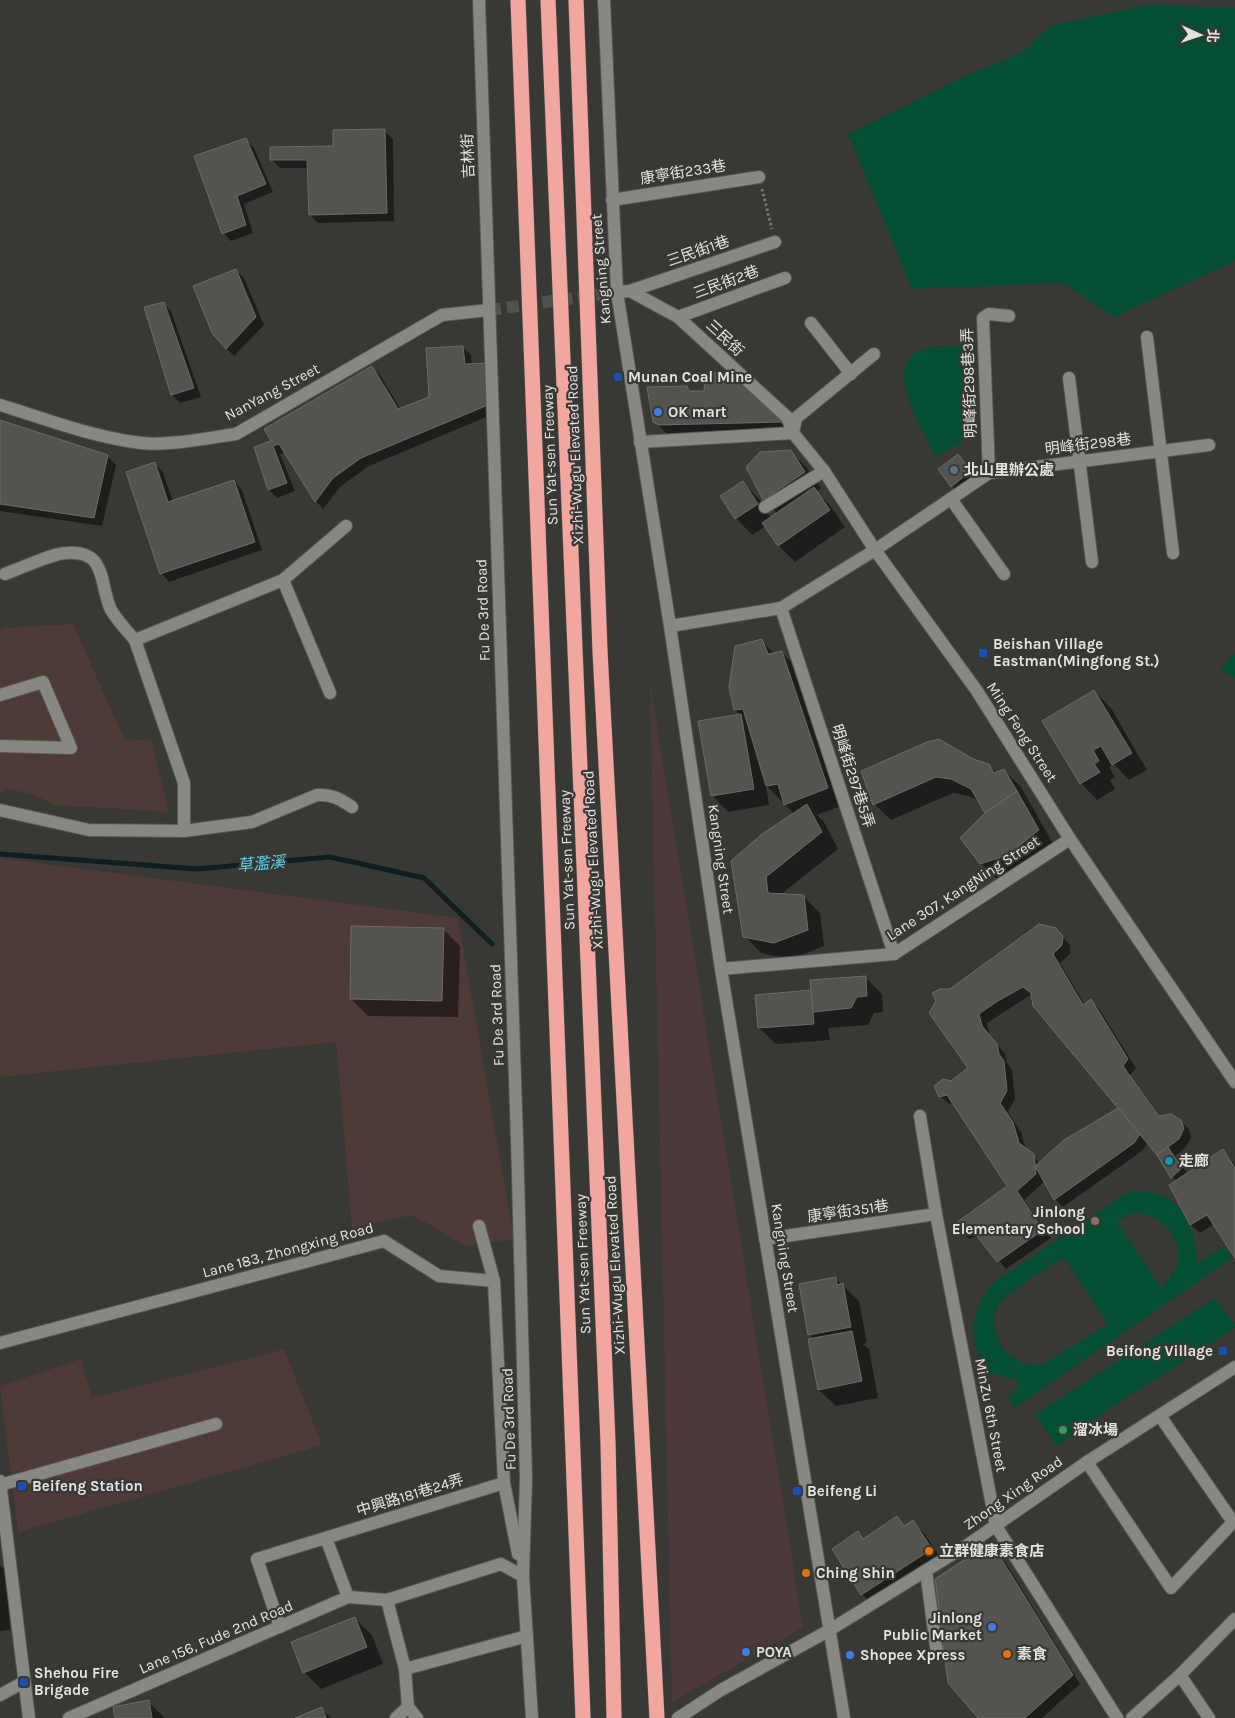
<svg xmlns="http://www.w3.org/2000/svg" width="1235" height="1718" font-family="Karla,'Noto Sans TC',sans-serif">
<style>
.commercial{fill:#4e393a}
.industrial{fill:#4e3a36}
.green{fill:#044f33;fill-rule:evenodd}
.shadow{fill:#0007;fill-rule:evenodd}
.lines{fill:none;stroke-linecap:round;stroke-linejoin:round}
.stream{stroke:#0f1e21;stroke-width:5}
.building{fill:#545350;stroke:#6b6a67}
.minor-tunnel{stroke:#52524f;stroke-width:12;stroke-dasharray:12 6;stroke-linecap:butt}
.minor-casing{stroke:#575653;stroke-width:14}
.highway-casing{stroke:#575653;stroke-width:16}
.path{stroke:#767673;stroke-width:3;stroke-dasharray:2.5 2.5;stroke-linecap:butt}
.minor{stroke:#878783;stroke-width:12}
.highway{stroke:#f1a6a0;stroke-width:15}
.highway-bridge-casing{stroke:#575653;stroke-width:16;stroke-linecap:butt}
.highway-bridge{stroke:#f1a6a0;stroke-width:15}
.transit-dot{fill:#1a4fb4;stroke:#383835;stroke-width:2}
.shop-dot{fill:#3f7fe0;stroke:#383835;stroke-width:2}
.service-dot{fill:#5c6f8a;stroke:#383835;stroke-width:2}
.culture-dot{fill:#0f9aa8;stroke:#383835;stroke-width:2}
.education-dot{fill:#8d6e63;stroke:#383835;stroke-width:2}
.leisure-dot{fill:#2e9e5b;stroke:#383835;stroke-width:2}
.food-dot{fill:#e8710a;stroke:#383835;stroke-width:2}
.labels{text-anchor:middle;stroke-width:4.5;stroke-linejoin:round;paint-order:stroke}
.street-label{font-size:15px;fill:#e4e3e1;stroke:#383835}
.poi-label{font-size:15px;font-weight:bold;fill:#e4e3e1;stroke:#383835;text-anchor:start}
.water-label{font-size:16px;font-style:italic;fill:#57d2e6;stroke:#383835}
</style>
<rect width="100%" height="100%" fill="#383835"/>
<!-- commercial -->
<polygon class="commercial" points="650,682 803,1627 672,1702"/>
<!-- industrial -->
<g class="industrial">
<polygon points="73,624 125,741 151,739 169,812 55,805 34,795 6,788 0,793 0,631 4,628"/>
<polygon points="0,858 458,918 514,1239 465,1246 413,1215 352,1228 336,1042 0,1077"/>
<polygon points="284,1349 322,1445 18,1532 0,1386 81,1359 92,1398"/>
</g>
<!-- green -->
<g class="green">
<polygon points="1148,5 1235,8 1235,261 1114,317 1063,283 912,289 848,134 967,75 1021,53 1052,25"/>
<path d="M975,347v56l-13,2v37l-26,15c-12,-25 -60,-99 -8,-109 15,-2 32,-1 47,-1z"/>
<polygon points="1235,653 1235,678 1220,670"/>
<path d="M1143,1191c8,2 18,3 26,8 19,13 30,44 27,65l28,-18 8,12 -217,150 -8,-10 10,-9 -1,-9 -26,-7c-24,-29 -21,-64 4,-91l134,-90zM1139,1213c23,2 45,28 38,52 -3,8 -10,16 -16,23l-44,-66 13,-8zM1064,1258l44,66 -64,40c-31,8 -62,-30 -45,-59 7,-12 52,-40 65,-47z"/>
<polygon points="1215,1298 1235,1325 1235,1328 1104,1412 1057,1446 1035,1415"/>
</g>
<!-- shadow -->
<g class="shadow">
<polygon points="384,131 393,139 394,221 318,223 310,215 309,168 280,168 272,160 335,147"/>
<polygon points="246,140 254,148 273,192 244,204 253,233 231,241 223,233"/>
<polygon points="236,270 244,278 264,325 234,356 226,348"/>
<polygon points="163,303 171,311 201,397 180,403 172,395"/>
<polygon points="462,347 471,355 472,365 496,413 369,466 341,486 323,509 316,501 286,452 280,454 295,491 277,498 269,490 255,447 272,441 372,367 380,375 401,410 430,398"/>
<polygon points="727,372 781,423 796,438 671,438 654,421 687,387 692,392 705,393"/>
<polygon points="0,421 107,456 116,465 102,526 0,511"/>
<polygon points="790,451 807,468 821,488 816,492 830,505 845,527 795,562 779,546 766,526 752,535 736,518 743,483 759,499 771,518 778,514 764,500 747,467"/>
<polygon points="958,456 975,477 957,491 952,486"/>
<polygon points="155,464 163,472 173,502 234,481 242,490 262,550 169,582 161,573"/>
<polygon points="761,641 775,654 781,652 798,669 844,805 817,815 824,822 838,849 780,895 803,896 820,913 824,946 791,959 761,953 745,936 732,862 794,814 766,785 769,805 728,812 712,795 741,715 735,710"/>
<polygon points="1094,691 1111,708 1147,770 1129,780 1114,764 1109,767 1115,777 1110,780 1115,789 1097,800 1081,783"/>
<polygon points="973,760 988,765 997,773 1004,770 1021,787 1055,847 998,880 981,863 987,813 979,800 968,796 953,793 891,820 874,804"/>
<polygon points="443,929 460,946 458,1017 368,1016 351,999"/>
<path d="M1055,929l15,16v9l-10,9 25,42 6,-4 8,8 37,59 -6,7 31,42 19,3 9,9 2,8 -5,10 -11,9 13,18 35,-24 12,15v91l-21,-32 -14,9 -9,-8 -20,-39 6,-4 -29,-40 -6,9 -79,56 -8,-8 -10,-18 -21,19 27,38 -45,31 -28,-34 -9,4 -8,-8 48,-45 -55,-83 -5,1 -9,-8 11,-14 19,-14 -20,-77zM1032,994l88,114 -80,55 -14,-13 -5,-18 -13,-20 7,-13 -3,-29 -5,-7 -2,-9 -15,-18 -3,-13z"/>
<polygon points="865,977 882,994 883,1012 874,1013 868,1025 828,1028 830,1040 776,1044 759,1028 812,992"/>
<polygon points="836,1279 859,1301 867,1343 863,1344 869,1349 878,1398 836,1406 819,1390 814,1339 809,1334"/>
<polygon points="897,1518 906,1527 913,1522 924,1533 942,1560 873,1605 862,1594 833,1549 858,1533 864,1539"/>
<polygon points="991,1544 999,1552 1080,1684 1042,1718 979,1718"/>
<polygon points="0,1565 6,1571 10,1630 0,1631"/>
<polygon points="355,1619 372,1635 383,1664 321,1689 304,1672"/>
<polygon points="148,1702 165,1718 116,1718"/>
<polygon points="321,1709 331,1718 298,1718"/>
</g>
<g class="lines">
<!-- stream -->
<polyline class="stream" points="0,854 197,869 330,857 424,878 492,944"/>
</g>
<!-- building -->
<g class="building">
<polygon points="385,129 387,213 309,215 307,160 270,160 270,147 333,146 333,130"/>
<polygon points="246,138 266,184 237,196 246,225 222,234 194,156"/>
<polygon points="236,269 256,317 226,349 212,333 193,286"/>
<polygon points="164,302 194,388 171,395 144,307"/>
<polygon points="463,346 465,364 486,363 488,405 361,458 333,478 315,502 279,444 273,446 287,483 268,490 254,447 271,441 264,429 372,366 398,409 429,397 426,348"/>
<polygon points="728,371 782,422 659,425 653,422 647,387 687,386 689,391 704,391 705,375"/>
<polygon points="0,420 108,455 94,518 0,504"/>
<polygon points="791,450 805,472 763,500 746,467 760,452"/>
<polygon points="958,454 971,471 951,487 938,469"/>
<polygon points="155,462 168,502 234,480 255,542 160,574 126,472"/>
<polygon points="743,481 758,504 735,519 720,496"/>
<polygon points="814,487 830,510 778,546 762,523"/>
<polygon points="762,639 768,654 782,651 828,788 784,805 778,784 766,786 743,709 734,710 729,687 735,646"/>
<polygon points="1094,690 1132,753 1112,765 1101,746 1093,750 1099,761 1094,764 1100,772 1080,784 1042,721"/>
<polygon points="741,714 754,789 711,796 698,721"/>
<polygon points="939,739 973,759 989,764 994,773 1004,769 1017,791 985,813 971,789 951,779 936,777 873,805 861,771 927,742"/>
<polygon points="1017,791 1039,830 1008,855 980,864 960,838 985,813"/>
<polygon points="807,804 822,832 766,877 768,893 804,895 808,930 774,943 743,937 731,861 762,834"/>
<polygon points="1039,924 1056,928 1063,936 1062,945 1053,954 1083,1005 1091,999 1128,1059 1123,1066 1159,1116 1171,1114 1181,1120 1184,1128 1179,1139 1157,1155 1033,1006 1031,993 1023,987 996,1002 979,1014 982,1026 997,1044 999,1054 1004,1061 1007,1091 1000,1103 1013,1122 1019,1143 1034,1154 1036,1174 1017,1191 1043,1230 997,1262 970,1227 959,1232 956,1223 1007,1186 947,1095 939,1097 934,1086 943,1079 951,1081 968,1068 929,1013 936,1001 932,993 940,989 950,989"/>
<polygon points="351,926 444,928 442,1001 350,999"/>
<polygon points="866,976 867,996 857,997 851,1008 813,1012 810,980"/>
<polygon points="811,990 814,1024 758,1028 755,995"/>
<polygon points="1118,1108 1140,1134 1134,1143 1054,1200 1035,1166 1064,1140"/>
<polygon points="1168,1147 1182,1168 1171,1178 1157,1155"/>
<polygon points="1223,1149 1235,1168 1235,1258 1207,1215 1190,1225 1169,1185"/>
<polygon points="836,1277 837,1285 843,1283 851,1327 808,1335 799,1284"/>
<polygon points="852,1331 862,1381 818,1390 808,1339"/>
<polygon points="897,1516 904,1526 913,1520 932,1549 861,1595 832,1549 858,1531 863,1539"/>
<polygon points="991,1542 1073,1675 1025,1718 978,1718 948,1683 935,1579"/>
<polygon points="355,1617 367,1647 303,1673 291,1642"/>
<polygon points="149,1700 152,1718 115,1718 113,1707"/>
<polygon points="322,1707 326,1718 295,1718"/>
</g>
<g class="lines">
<!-- minor-tunnel -->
<polyline class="minor-tunnel" points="489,310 617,292"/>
<defs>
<g id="minor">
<polyline points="479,0 517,1139 526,1479 523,1576 532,1718"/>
<polyline points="604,0 617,292 670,626 721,969 844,1718"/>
<polyline points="612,200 759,177"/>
<polyline points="630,291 775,242"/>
<polyline points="617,292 630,291 678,317 787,417 793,433"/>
<polyline points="678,317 785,278"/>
<polyline points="811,323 851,374"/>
<polyline points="1147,337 1173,553"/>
<polyline points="1069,378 1092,562"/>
<path d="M0,405c46,14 92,32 141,38 27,3 67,-5 95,-9l206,-119 47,-5"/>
<polyline points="793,433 796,418 874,354"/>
<polyline points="640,442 793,433 824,471 875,550 977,691 1070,839 1235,1082"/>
<polyline points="989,473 983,318 989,314 1009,316"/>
<polyline points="951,499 1004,574"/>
<polyline points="765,507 824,471"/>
<path d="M5,574c15,-5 47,-21 62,-21 41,-3 32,32 44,57 6,10 16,21 24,30"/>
<polyline points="283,580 346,526"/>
<polyline points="781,608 894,954"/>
<polyline points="670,626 781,608 875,550 989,473 1209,445"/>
<polyline points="0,695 43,682 71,748 0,746"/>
<path d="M0,810l89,20 95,1 68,-9 65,-27c15,-1 23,4 35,12"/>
<polyline points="184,831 184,783 135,640 283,580 330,693"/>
<polyline points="721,969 894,954 1070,839"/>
<polyline points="920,1116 936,1214 996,1526 1117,1718"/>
<polyline points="479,1226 494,1281"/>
<polyline points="765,1239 936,1214"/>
<polyline points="0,1343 384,1241 439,1276 494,1281 504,1483 518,1554"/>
<polyline points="1160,1416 1233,1522"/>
<polyline points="1087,1462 1171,1588 1235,1520"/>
<polyline points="0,1481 29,1718"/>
<polyline points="0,1485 216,1424"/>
<polyline points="326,1538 348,1597 387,1600 405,1669 408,1707"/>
<polyline points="926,1571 937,1654"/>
<polyline points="387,1600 501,1564 523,1576"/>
<polyline points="280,1627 257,1559 504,1483"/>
<polyline points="405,1669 527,1636"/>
<polyline points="1180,1675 1209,1718"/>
<polyline points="0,1695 24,1682"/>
<polyline points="408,1707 417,1718"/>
<polyline points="69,1718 348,1597"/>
<polyline points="396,1718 408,1707"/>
<polyline points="678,1718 721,1690 828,1631 969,1544 1087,1462 1235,1367"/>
<polyline points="1132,1718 1180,1675 1235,1619"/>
</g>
<polyline id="highway" points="518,0 583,1718"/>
</defs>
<!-- minor casing -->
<use href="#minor" class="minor-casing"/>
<!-- highway casing -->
<use href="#highway" class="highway-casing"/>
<!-- path -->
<polyline class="path" points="762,189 772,229"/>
<!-- minor -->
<use href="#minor" class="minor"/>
<!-- highway -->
<use href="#highway" class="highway"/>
<defs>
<g id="highway-bridge">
<polyline points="548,0 608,1442 614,1718"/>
<polyline points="576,0 600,651 657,1718"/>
</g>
</defs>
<!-- highway-bridge casing -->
<use href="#highway-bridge" class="highway-bridge-casing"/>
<!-- highway-bridge -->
<use href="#highway-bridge" class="highway-bridge"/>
</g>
<!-- markers -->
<g class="transit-dot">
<rect x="613" y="372" width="10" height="10" rx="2.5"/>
<rect x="978" y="648" width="10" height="10" rx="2.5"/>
<rect x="1218" y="1346" width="10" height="10" rx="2.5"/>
<rect x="17" y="1481" width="10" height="10" rx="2.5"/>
<rect x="792" y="1486" width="10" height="10" rx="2.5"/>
<rect x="19" y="1677" width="10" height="10" rx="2.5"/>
</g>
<g class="shop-dot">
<circle cx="658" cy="412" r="5"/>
<circle cx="992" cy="1627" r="5"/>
<circle cx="746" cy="1652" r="5"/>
<circle cx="850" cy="1655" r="5"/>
</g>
<circle class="service-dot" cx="954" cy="470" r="5"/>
<circle class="culture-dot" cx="1169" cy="1161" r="5"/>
<circle class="education-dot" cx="1095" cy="1221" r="5"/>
<circle class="leisure-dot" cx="1063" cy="1430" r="5"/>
<g class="food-dot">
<circle cx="929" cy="1551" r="5"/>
<circle cx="806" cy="1573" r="5"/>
<circle cx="1007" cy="1654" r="5"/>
</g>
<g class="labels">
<!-- street labels -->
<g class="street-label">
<text transform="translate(468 156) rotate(-92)" y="5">吉林街</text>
<text transform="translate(683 172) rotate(-9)" y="5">康寧街233巷</text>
<text transform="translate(698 251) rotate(-19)" y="5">三民街1巷</text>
<text transform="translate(601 269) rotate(-95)" y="5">Kangning Street</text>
<text transform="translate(726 282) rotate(-20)" y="5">三民街2巷</text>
<text transform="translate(725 338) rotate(43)" y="5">三民街</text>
<text transform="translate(969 383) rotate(-92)" y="5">明峰街298巷3弄</text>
<text transform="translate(272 392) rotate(-28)" y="5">NanYang Street</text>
<text transform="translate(1088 444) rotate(-7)" y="5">明峰街298巷</text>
<text transform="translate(550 455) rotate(-92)" y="5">Sun Yat-sen Freeway</text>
<text transform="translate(575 455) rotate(-92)" y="5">Xizhi-Wugu Elevated Road</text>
<text transform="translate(483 610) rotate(-92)" y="5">Fu De 3rd Road</text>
<text transform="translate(1022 732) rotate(57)" y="5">Ming Feng Street</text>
<text transform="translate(853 776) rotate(72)" y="5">明峰街297巷5弄</text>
<text transform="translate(721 859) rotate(82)" y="5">Kangning Street</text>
<text transform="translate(567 860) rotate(-92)" y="5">Sun Yat-sen Freeway</text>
<text transform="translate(593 860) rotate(-93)" y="5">Xizhi-Wugu Elevated Road</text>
<text transform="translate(963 888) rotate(-33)" y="5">Lane 307, KangNing Street</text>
<text transform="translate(497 1015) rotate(-92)" y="5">Fu De 3rd Road</text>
<text transform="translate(848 1211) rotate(-8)" y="5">康寧街351巷</text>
<text transform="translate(288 1250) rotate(-15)" y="5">Lane 183, Zhongxing Road</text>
<text transform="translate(785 1258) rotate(81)" y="5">Kangning Street</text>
<text transform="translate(583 1264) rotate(-92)" y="5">Sun Yat-sen Freeway</text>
<text transform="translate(615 1265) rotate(-93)" y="5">Xizhi-Wugu Elevated Road</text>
<text transform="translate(991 1415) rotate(79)" y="5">MinZu 6th Street</text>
<text transform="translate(509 1419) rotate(-92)" y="5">Fu De 3rd Road</text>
<text transform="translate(1013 1493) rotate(-35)" y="5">Zhong Xing Road</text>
<text transform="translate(410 1495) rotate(-17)" y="5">中興路181巷24弄</text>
<text transform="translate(216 1637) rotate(-23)" y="5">Lane 156, Fude 2nd Road</text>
</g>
<!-- poi labels -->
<g class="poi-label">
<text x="628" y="382">Munan Coal Mine</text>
<text x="668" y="417">OK mart</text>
<text x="964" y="475">北山里辦公處</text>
<text x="993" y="649">Beishan Village<tspan x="993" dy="17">Eastman(Mingfong St.)</tspan></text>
<text x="1179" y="1166">走廊</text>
<text x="1085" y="1217" text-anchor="end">Jinlong<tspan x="1085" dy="17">Elementary School</tspan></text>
<text x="1213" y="1356" text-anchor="end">Beifong Village</text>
<text x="1073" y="1435">溜冰場</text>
<text x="32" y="1491">Beifeng Station</text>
<text x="807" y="1496">Beifeng Li</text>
<text x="939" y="1556">立群健康素食店</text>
<text x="816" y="1578">Ching Shin</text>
<text x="982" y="1623" text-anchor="end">Jinlong<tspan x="982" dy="17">Public Market</tspan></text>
<text x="756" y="1657">POYA</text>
<text x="1017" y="1659">素食</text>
<text x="860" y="1660">Shopee Xpress</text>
<text x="34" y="1678">Shehou Fire<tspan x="34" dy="17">Brigade</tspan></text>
</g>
<!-- water labels -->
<g class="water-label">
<text transform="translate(261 863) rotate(-5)" y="6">草濫溪</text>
</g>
</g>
<!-- north arrow -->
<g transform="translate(1200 35) rotate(93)" stroke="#383835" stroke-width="4" paint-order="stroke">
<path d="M0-4L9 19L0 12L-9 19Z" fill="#e4e3e1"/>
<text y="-8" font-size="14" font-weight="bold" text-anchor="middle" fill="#e4e3e1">北</text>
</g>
</svg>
